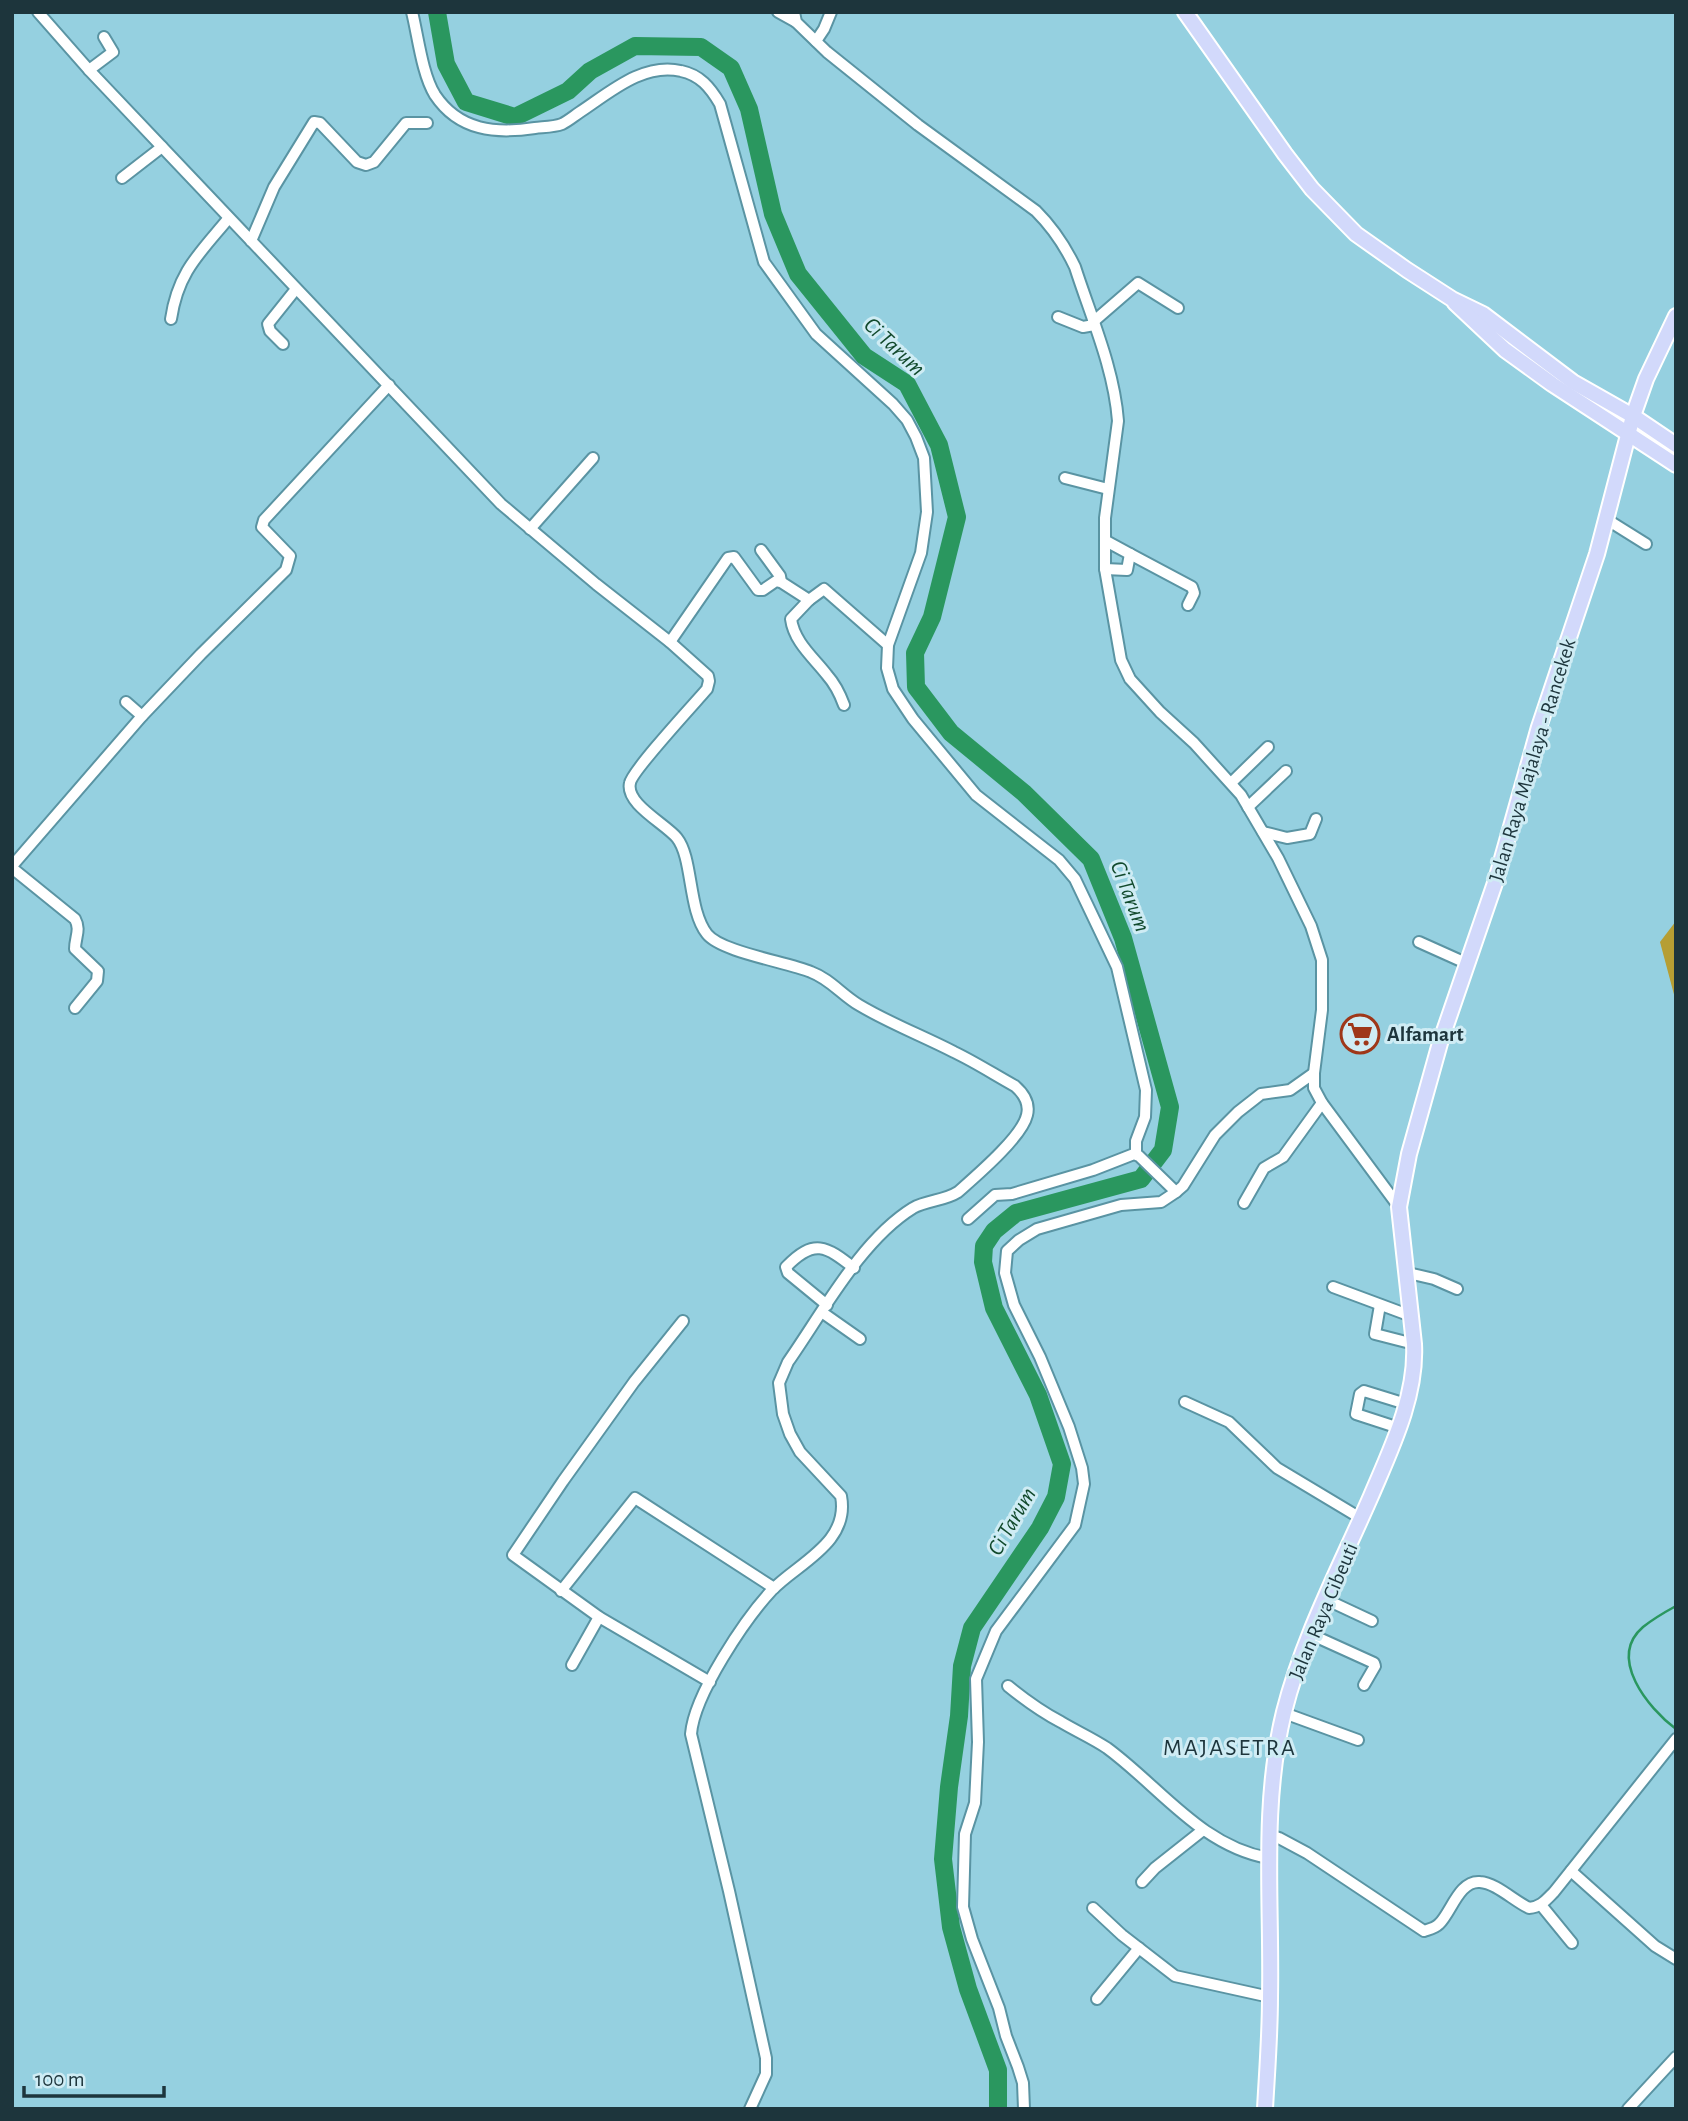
<svg xmlns="http://www.w3.org/2000/svg" width="1688" height="2121" font-family="'Alegreya Sans',sans-serif">
<style>
.green{fill:#b69e33}
.lines{fill:none;stroke-linecap:round;stroke-linejoin:round}
.stream{stroke:#2a975f;stroke-width:2.5}
.river{stroke:#2a975f;stroke-width:18}
.minor-casing{stroke:#5a94a3;stroke-width:14}
.major-casing{stroke:#fff;stroke-width:18}
.minor{stroke:#fff;stroke-width:10}
.major{stroke:#d2d9fb;stroke-width:14}
.labels{text-anchor:middle;stroke-width:6;stroke-linejoin:round;paint-order:stroke}
.street-label{font-size:21px;fill:#1d353c;stroke:#cfecf4}
.poi-label{font-size:21px;font-weight:bold;fill:#1d353c;stroke:#cfecf4;text-anchor:start}
.water-label{font-size:23px;font-style:italic;fill:#124a2d;stroke:#cfecf4}
.quarter-label{font-size:24px;letter-spacing:2px;fill:#1d353c;stroke:#cfecf4}
</style>
<rect width="100%" height="100%" fill="#95d0e0"/>
<!-- green -->
<polygon class="green" points="1676,921 1676,1002 1660,942"/>
<g class="lines">
<!-- stream -->
<path class="stream" d="M1676,1606c-11,6 -23,13 -33,21 -36,31 5,81 33,102"/>
<!-- river -->
<polyline class="river" points="437,12 446,64 466,102 515,117 568,91 590,71 635,46 701,47 731,68 749,109 773,214 798,274 864,356 907,384 939,445 957,517 932,617 915,653 916,687 951,733 1024,793 1091,859 1123,938 1170,1107 1163,1150 1141,1179 1016,1213 994,1231 984,1246 983,1262 994,1308 1038,1395 1062,1464 1056,1497 1040,1528 972,1628 962,1666 959,1716 949,1787 943,1859 951,1927 968,1989 998,2070 998,2109"/>
<defs>
<g id="minor">
<path d="M38,12l51,58 412,434 95,80 74,58 38,34 1,5 -2,8c-13,15 -75,82 -77,94 -5,21 36,41 47,55 16,20 11,72 30,96 14,18 80,28 104,38 19,7 31,23 48,33 30,18 64,31 95,47 21,10 41,23 61,34 8,7 15,17 12,29 -5,22 -51,61 -69,77 -14,9 -31,8 -45,16 -52,32 -90,104 -125,154l-9,21 4,31 7,20 10,18 41,44c9,47 -43,67 -69,94 -27,29 -78,105 -81,144l38,157 37,167v16l-16,35"/>
<path d="M412,12c6,24 10,62 23,83 24,36 61,39 100,33 8,-1 19,-1 27,-4 6,-3 12,-8 18,-12 29,-19 63,-50 101,-41 19,4 29,16 39,33l44,158 52,72 77,70 14,16 9,17 8,21 3,54 -6,41 -33,92 -1,23 6,21 20,30 63,76 83,65 16,19 42,88 29,123 -1,27 -9,24v13"/>
<polyline points="778,12 796,22"/>
<path d="M794,12l2,10 31,30 91,73 118,86c17,17 29,35 39,56 16,50 39,101 43,154l-13,97v51l16,91 9,19 30,33 34,31 47,52 37,63 33,68 11,34v50l-8,63v15l8,15 77,104"/>
<polyline points="816,41 824,29 831,12"/>
<polyline points="89,70 113,52 104,37"/>
<polyline points="122,178 162,147"/>
<polyline points="251,241 274,187 314,122 320,123 357,162 366,165 374,162 406,123 427,123"/>
<polyline points="1058,317 1083,327 1094,325"/>
<path d="M171,319c7,-47 28,-65 57,-100"/>
<polyline points="1093,322 1138,283 1178,308"/>
<polyline points="283,344 270,331 268,324 296,289"/>
<polyline points="1065,478 1108,489"/>
<polyline points="1606,519 1646,544"/>
<polyline points="530,529 593,458"/>
<polyline points="761,550 780,576 781,582"/>
<polyline points="1130,554 1192,587 1194,593 1188,605"/>
<polyline points="1105,569 1127,570 1130,554 1106,541"/>
<polyline points="809,600 824,589 888,645"/>
<path d="M670,642l58,-84 6,-1 24,33h5l13,-9 5,1 28,18 -18,19c3,23 23,39 36,56 8,9 13,19 17,30"/>
<polyline points="126,702 142,716"/>
<polyline points="1231,783 1268,747"/>
<polyline points="1248,807 1286,771"/>
<polyline points="1263,832 1287,838 1310,834 1316,819"/>
<polyline points="12,866 142,716 201,654 286,570 290,556 262,527 264,520 389,385"/>
<path d="M12,868l63,51c6,11 0,18 0,30l23,22 -1,10 -22,27"/>
<polyline points="1419,942 1468,964"/>
<polyline points="1176,1192 1183,1186 1215,1135 1238,1112 1261,1094 1290,1090 1314,1073"/>
<polyline points="1244,1203 1264,1168 1283,1157 1322,1103"/>
<polyline points="968,1219 995,1195 1012,1194 1093,1170 1134,1154 1139,1156 1176,1192 1161,1202 1121,1205 1037,1229 1019,1240 1007,1251 1005,1273 1014,1305 1040,1357 1069,1427 1082,1468 1084,1484 1075,1525 996,1631 976,1679 978,1742 975,1803 965,1834 963,1907 972,1939 999,2008 1006,2036 1018,2067 1023,2083 1024,2109"/>
<polyline points="1408,1273 1434,1279 1457,1289"/>
<polyline points="1333,1287 1411,1316"/>
<path d="M827,1305l-39,-32 -2,-6c28,-29 40,-21 68,1"/>
<polyline points="1380,1305 1375,1334 1414,1344"/>
<polyline points="823,1313 860,1339"/>
<polyline points="683,1321 634,1382 563,1481 513,1555 599,1617 710,1682"/>
<polyline points="1185,1402 1229,1422 1277,1468 1362,1519"/>
<polyline points="1399,1428 1356,1414 1360,1394 1364,1391 1406,1404"/>
<polyline points="561,1591 635,1498 774,1588"/>
<polyline points="1325,1599 1372,1621"/>
<polyline points="1310,1634 1374,1663 1375,1666 1364,1685"/>
<polyline points="572,1665 599,1617"/>
<path d="M1008,1686c16,13 34,26 53,36 15,9 31,16 46,26 53,39 94,98 161,110"/>
<polyline points="1284,1713 1358,1740"/>
<path d="M1269,1835l10,3 28,15 117,78c6,-2 11,-3 15,-7 12,-11 20,-44 41,-42 16,1 34,19 49,26 12,-1 17,-8 25,-16l122,-153"/>
<polyline points="1571,1871 1655,1946 1676,1959"/>
<polyline points="1142,1882 1155,1868 1203,1830"/>
<polyline points="1541,1905 1572,1943"/>
<polyline points="1093,1908 1122,1935 1175,1976 1270,1997"/>
<polyline points="1097,1999 1139,1948"/>
<polyline points="1628,2109 1676,2057"/>
</g>
<g id="major">
<polyline points="1185,12 1285,154 1312,189 1356,234 1407,270 1452,299 1483,314 1573,382 1633,416 1676,445"/>
<polyline points="1455,303 1505,350 1552,384 1676,465"/>
<path d="M1265,2109c2,-37 5,-74 5,-112 2,-95 -9,-191 14,-285 19,-75 56,-145 87,-216 20,-47 46,-100 43,-152l-15,-137 10,-53 31,-111 56,-163 43,-153 58,-173 36,-138 13,-37 30,-63"/>
</g>
</defs>
<!-- minor casing -->
<use href="#minor" class="minor-casing"/>
<!-- major casing -->
<use href="#major" class="major-casing"/>
<!-- minor -->
<use href="#minor" class="minor"/>
<!-- major -->
<use href="#major" class="major"/>
</g>
<!-- icons -->
<defs>
<symbol id="supermarket-ring" viewBox="-11 -11 22 22"><circle r="9.5" fill="#cfecf4" stroke="#9f3719" stroke-width="1.5"/><path d="M-6-5.5h2.5l.6 2H6L4.5 2H-2.5L-4.4-4H-6ZM-1.5 3.2a1.3 1.3 0 1 0 .1 0ZM3 3.2a1.3 1.3 0 1 0 .1 0Z" fill="#9f3719"/></symbol>
</defs>
<g fill-rule="evenodd">
<use href="#supermarket-ring" x="1338" y="1012" width="44" height="44"/>
</g>
<g class="labels">
<!-- street labels -->
<g class="street-label">
<text transform="translate(1532 760) rotate(-73)" y="7">Jalan Raya Majalaya - Rancekek</text>
<text transform="translate(1323 1611) rotate(-67)" y="7">Jalan Raya Cibeuti</text>
</g>
<!-- poi labels -->
<g class="poi-label">
<text x="1387" y="1041">Alfamart</text>
</g>
<!-- water labels -->
<g class="water-label">
<text transform="translate(895 346) rotate(43)" y="8">Ci Tarum</text>
<text transform="translate(1131 896) rotate(69)" y="8">Ci Tarum</text>
<text transform="translate(1011 1521) rotate(-60)" y="8">Ci Tarum</text>
</g>
<!-- quarter labels -->
<g class="quarter-label">
<text x="1230" y="1755">MAJASETRA</text>
</g>
</g>
<!-- border -->
<rect width="1688" height="2121" fill="none" stroke="#1d353c" stroke-width="28"/>
<!-- scale -->
<path d="M24 2086v10h140v-10" fill="none" stroke="#1d353c" stroke-width="3.5"/>
<text x="35" y="2086" font-size="21" fill="#1d353c" stroke="#cfecf4" stroke-width="5" paint-order="stroke">100 m</text>
</svg>
